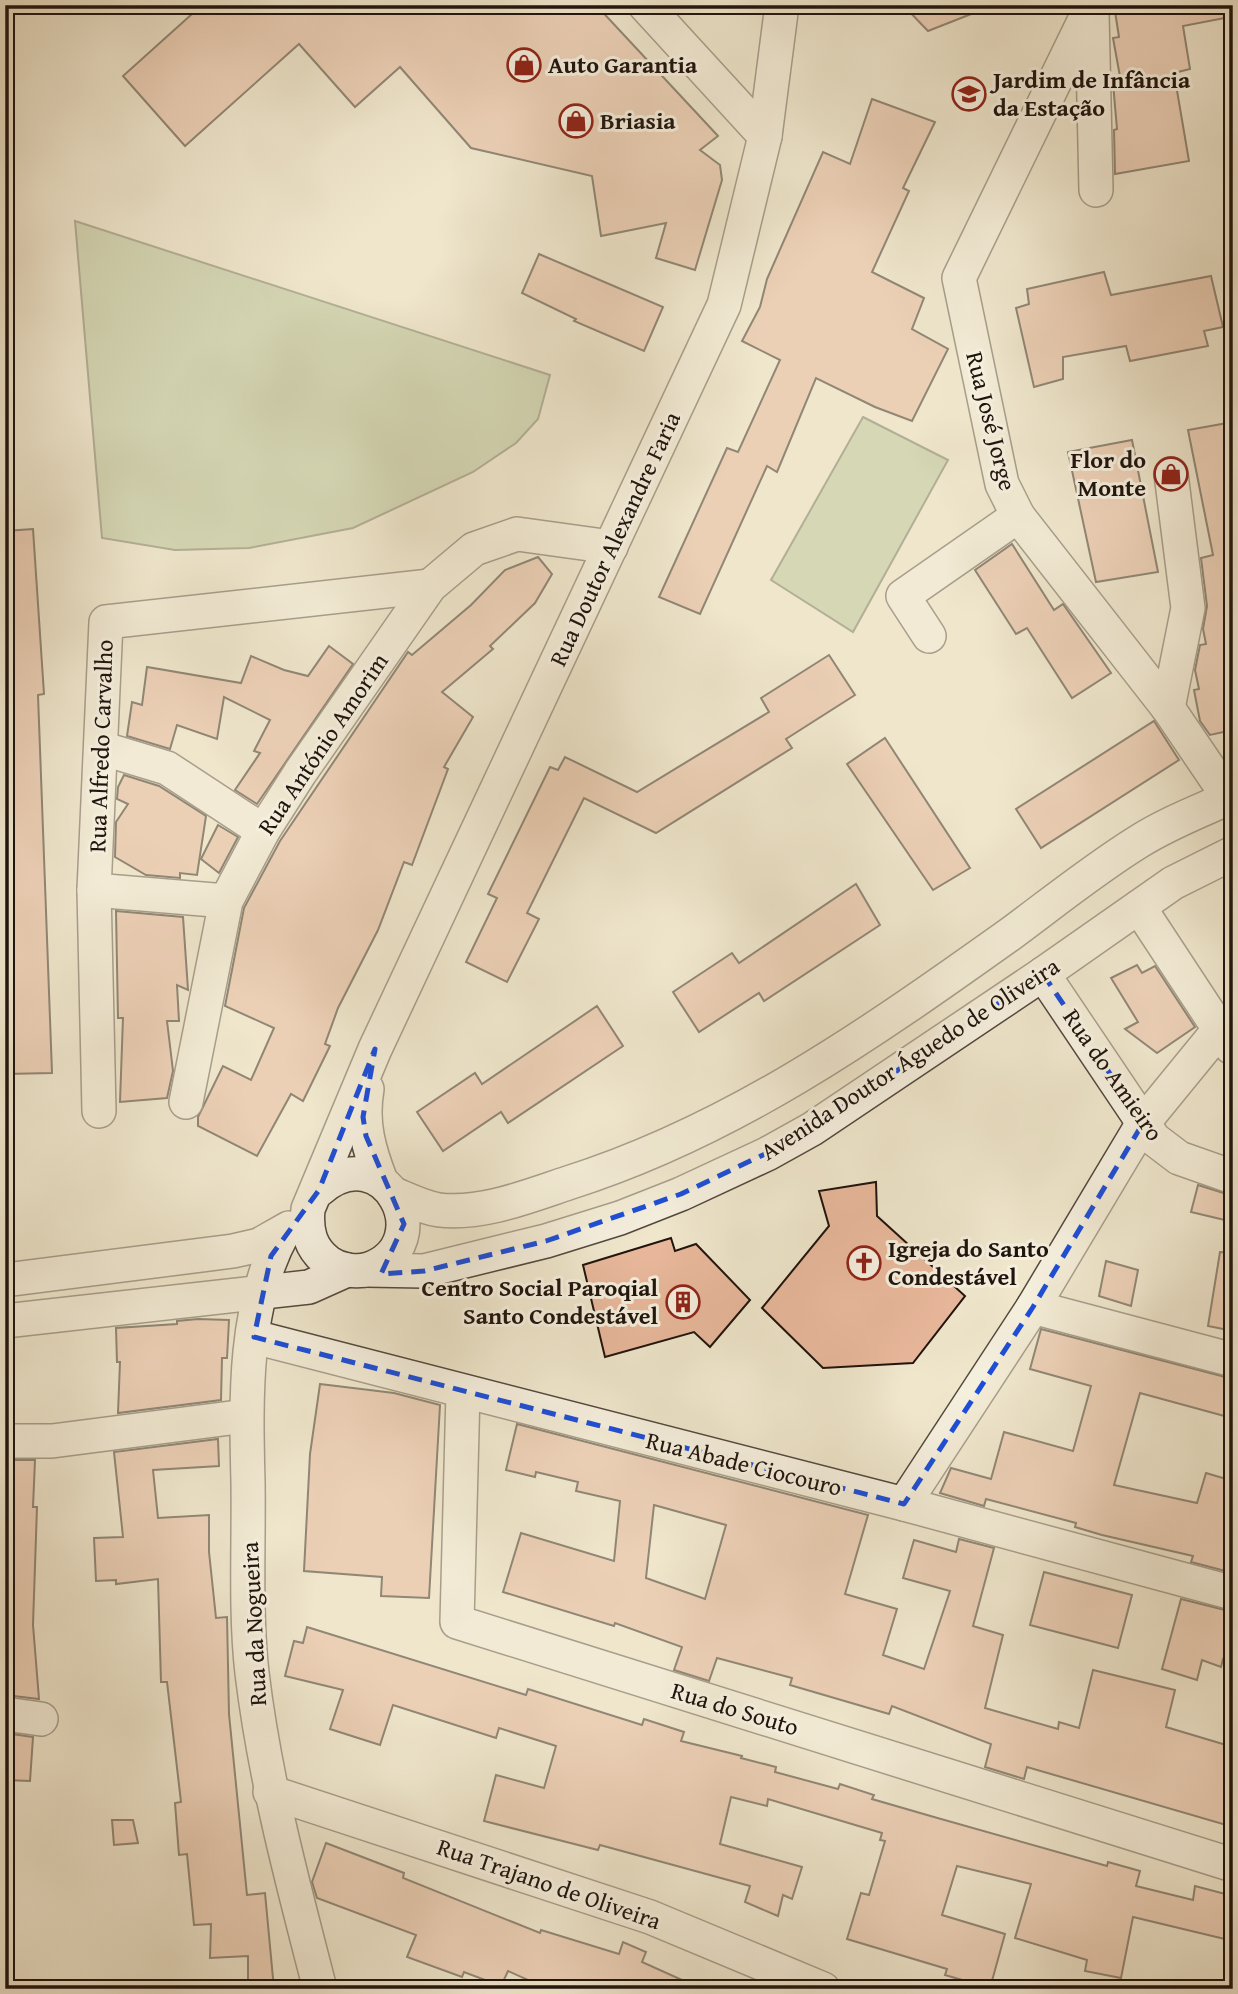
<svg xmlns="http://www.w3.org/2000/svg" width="1238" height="1994" font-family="'Gentium Book Plus',serif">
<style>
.green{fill:#b5c69a;stroke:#6a6d54;stroke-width:2}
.building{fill:#e8b79b;stroke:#1f140d;stroke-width:2;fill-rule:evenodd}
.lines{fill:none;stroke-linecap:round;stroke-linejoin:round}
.minor-casing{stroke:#53483d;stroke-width:36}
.minor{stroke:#f5efde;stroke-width:33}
.marked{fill:none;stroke:#1d4ed8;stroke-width:5;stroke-dasharray:14 9;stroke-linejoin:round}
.labels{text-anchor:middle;stroke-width:6;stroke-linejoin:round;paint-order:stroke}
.poi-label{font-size:24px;font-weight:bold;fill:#1f140d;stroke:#f5efde;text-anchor:start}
.street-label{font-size:24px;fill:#1f140d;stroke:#f5efde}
</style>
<rect width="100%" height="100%" fill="#efe6cc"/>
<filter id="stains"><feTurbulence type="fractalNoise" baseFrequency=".00286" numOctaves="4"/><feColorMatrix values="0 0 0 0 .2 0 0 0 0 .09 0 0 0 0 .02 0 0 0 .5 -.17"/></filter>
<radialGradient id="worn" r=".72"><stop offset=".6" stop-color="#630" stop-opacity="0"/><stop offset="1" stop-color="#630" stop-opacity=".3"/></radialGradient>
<!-- green -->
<g class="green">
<polygon points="75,221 550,375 538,419 516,443 473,472 353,528 249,548 175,550 102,538"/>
<polygon points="863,417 948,460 853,632 771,580"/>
</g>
<!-- building -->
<g class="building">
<polygon points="202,5 596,5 718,136 700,150 720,165 722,180 695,270 656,258 666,223 601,236 592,176 471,148 400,67 355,107 299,44 185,146 123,76"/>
<polygon points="903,5 989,5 989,7 928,31"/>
<polygon points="1114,5 1229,5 1230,17 1183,26 1190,69 1174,73 1189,161 1115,174 1114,130 1117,129 1113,83 1121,82 1113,38 1119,37"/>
<polygon points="872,99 935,122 903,188 909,191 872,272 924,298 912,329 948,349 912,421 875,407 816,378 777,472 767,466 700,614 659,597 727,448 738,452 780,360 742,341 760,307 767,279 823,152 850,164"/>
<polygon points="539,254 663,307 644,351 574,321 576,319 522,293"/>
<polygon points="1104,272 1111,295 1211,276 1223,327 1204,331 1208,346 1130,361 1126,346 1063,357 1063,379 1034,387 1016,308 1029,304 1027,289"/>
<polygon points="1233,422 1233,730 1210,735 1200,721 1194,690 1199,689 1195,670 1200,645 1206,644 1203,629 1207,606 1201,558 1213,555 1188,430"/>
<polygon points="1132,440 1158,572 1096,582 1068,452"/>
<polygon points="33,529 44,694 38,695 52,1073 5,1074 5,531"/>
<polygon points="1012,544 1054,610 1063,604 1111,673 1072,698 1027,628 1016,634 975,570"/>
<polygon points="538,557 552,574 535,603 490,646 493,649 442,692 473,717 444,767 448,769 412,865 404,862 378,930 338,1008 325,1044 330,1046 303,1101 291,1094 257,1156 198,1126 198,1117 223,1066 251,1080 274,1028 225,1006 244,908 280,841 408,652 412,655 471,605 505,570"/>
<polygon points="329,646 353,664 257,804 235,790 260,753 254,751 270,720 224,697 217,739 177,725 170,749 127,736 132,702 142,705 147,667 241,683 251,656 284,670 308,676"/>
<polygon points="829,655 855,695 786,739 792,748 656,833 584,798 527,913 539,919 507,982 466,962 497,898 488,894 550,767 558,770 565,757 637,792 769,712 761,698"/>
<polygon points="1154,721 1179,760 1041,848 1016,809"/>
<polygon points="885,738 970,868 933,890 847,764"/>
<polygon points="124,775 159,786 206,816 197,875 180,873 180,878 146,875 115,857 116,822 128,804 117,799 118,787"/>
<polygon points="218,825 238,837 219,873 201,859"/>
<polygon points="856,884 880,925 764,1001 759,993 699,1032 673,992 732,953 739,963"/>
<polygon points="116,911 183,917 188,990 177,985 179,1021 167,1021 173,1071 167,1098 120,1102 123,1018 118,1018"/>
<polygon points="1137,965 1142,973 1155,966 1195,1027 1157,1053 1125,1029 1138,1022 1111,978"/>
<polygon points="597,1006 623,1046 508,1123 501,1112 443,1151 417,1112 475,1073 482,1084"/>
<polygon points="876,1182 877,1216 965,1296 913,1363 823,1368 762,1308 829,1226 819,1191"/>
<polygon points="1198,1185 1233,1196 1233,1222 1191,1212"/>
<polygon points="671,1238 675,1251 696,1244 750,1300 710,1347 694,1332 605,1357 583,1265"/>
<polygon points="1220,1252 1233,1253 1233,1331 1208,1326"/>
<polygon points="1106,1261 1138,1270 1131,1306 1099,1296"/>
<polygon points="198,1319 229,1320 227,1358 222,1358 221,1400 118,1413 120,1362 117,1362 116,1328 177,1324 177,1321"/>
<polygon points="1041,1329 1233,1379 1233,1399 1228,1417 1140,1393 1114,1485 1197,1503 1206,1473 1233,1481 1233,1573 1191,1562 1193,1556 1102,1535 1075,1527 1076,1523 986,1499 984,1506 940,1493 951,1468 991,1479 1004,1432 1073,1451 1091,1386 1030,1369"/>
<polygon points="320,1384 394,1393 440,1405 429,1598 381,1596 382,1577 304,1571 310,1454"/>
<path d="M517,1424l351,91 -23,79 52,15 -14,46 41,14 26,-78 -47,-13 11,-38 42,12 3,-13 35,9 -21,78 30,9 -18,73 73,21 1,-7 20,6 14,-58 82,20 -9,37 67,20v80l-206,-60 -3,12 -39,-12 6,-23 -99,-38 -3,8 -99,-29 2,-7 -75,-20 -8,23 -35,-11 8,-23 -67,-24 -1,3 -111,-34 18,-59 93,28 6,-60 -44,-10 2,-9 -42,-10 -1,5 -29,-7zM654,1505l72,20 -21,74 -59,-21z"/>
<polygon points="218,1439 219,1466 153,1470 158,1518 209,1515 209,1552 216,1618 227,1617 229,1714 247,1895 265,1893 274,1989 248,1989 248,1956 210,1958 211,1924 194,1925 187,1854 179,1855 175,1803 181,1802 167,1682 161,1682 158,1579 116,1584 116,1580 96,1581 94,1538 123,1537 114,1452"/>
<polygon points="5,1460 35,1460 33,1507 37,1507 33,1625 39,1699 5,1695"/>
<polygon points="1044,1572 1132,1595 1118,1648 1030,1625"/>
<polygon points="1181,1599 1233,1612 1233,1661 1223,1659 1221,1667 1202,1660 1197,1680 1162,1669"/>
<polygon points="307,1627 526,1695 528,1689 642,1725 644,1719 684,1732 681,1741 742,1756 741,1758 776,1767 775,1772 838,1789 840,1784 874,1795 872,1799 934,1817 1107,1866 1108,1862 1140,1871 1136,1886 1193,1900 1195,1886 1233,1896 1233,1941 1133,1917 1121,1978 1085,1971 1087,1960 1015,1938 1031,1884 957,1866 942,1915 1005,1934 990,1988 945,1975 947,1969 847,1939 861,1893 869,1895 885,1841 880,1840 882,1833 768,1799 767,1806 731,1797 720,1844 802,1867 792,1899 783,1895 778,1916 745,1902 750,1886 600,1845 598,1850 484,1821 496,1775 544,1788 556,1746 499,1728 496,1738 393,1705 380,1745 330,1729 343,1690 285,1676 294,1641 303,1643"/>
<polygon points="5,1733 33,1737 30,1781 5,1780"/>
<polygon points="112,1820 133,1820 138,1843 114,1845"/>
<polygon points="326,1843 404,1873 403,1878 540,1933 541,1930 619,1954 623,1942 646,1952 642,1962 702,1989 548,1989 508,1971 501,1986 464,1972 462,1977 407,1957 416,1935 317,1898 312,1882"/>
</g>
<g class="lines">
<defs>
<g id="minor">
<polyline points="645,5 765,136"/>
<polyline points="1092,5 959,278 1002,484 1018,516 1168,708 1229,798"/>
<polyline points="1092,13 1096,190"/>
<polyline points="929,636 903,596 1018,516"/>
<polyline points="1168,708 1188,608 1171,474"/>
<polyline points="101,748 167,768 263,831"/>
<polyline points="94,890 226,901"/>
<polyline points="1139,907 1231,1047"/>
<polyline points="1043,974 1154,1139 1179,1158 1233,1177"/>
<path d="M367,1089c-6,34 2,61 14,92"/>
<polyline points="186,1102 226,901 263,831 300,773 430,586 474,549 517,534 611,547"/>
<polyline points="99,1111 94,890 106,622 430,586"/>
<path d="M319,1190c65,-57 123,53 50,79 -13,4 -30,1 -41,-7 -18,-14 -22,-31 -20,-53l67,-160 349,-744 41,-169 17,-131"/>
<path d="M394,1194c15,6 30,14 45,16 43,5 90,-14 129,-27 164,-52 302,-149 441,-248 42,-31 84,-65 129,-93 30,-19 62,-31 95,-46"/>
<path d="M283,1233c-40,73 -37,168 -35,249 1,62 -3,130 4,191 13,108 41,211 68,316"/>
<polyline points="366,1270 424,1271 546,1241 620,1218 681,1194 767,1154 812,1129 1043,974 1173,883 1233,853"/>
<polyline points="5,1280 233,1251 259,1245 289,1228"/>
<polyline points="1033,1307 1233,1360"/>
<polyline points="5,1321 309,1287 347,1270"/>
<polyline points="254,1337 904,1504 1233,1593"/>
<polyline points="463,1392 457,1622 1233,1865"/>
<polyline points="5,1441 52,1441 246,1416"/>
<polyline points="904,1504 1033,1307 1143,1123 1219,1030"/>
<polyline points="5,1714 41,1719"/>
<polyline points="270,1792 650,1917 823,1989"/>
</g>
</defs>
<!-- minor casing -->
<use href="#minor" class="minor-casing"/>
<!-- minor -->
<use href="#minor" class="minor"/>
</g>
<!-- marked area -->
<path d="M0 0H1238V1994H0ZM1043,974l100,149 -110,184 -129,197 -650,-167 17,-81 48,-66 56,-141 -12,68 3,19 38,88 -23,50 43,-3 122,-30 135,-47 107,-51z" fill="#efe6cc" fill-opacity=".55" fill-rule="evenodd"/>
<path class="marked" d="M1043,974l100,149 -110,184 -129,197 -650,-167 17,-81 48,-66 56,-141 -12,68 3,19 38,88 -23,50 43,-3 122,-30 135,-47 107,-51z"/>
<!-- icons -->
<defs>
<symbol id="shop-ring" viewBox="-11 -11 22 22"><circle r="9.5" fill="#f5efde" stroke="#8f2418" stroke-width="1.5"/><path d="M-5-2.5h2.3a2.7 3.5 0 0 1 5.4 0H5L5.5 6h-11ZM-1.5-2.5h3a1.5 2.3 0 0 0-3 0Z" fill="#8f2418"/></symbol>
<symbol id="school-ring" viewBox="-11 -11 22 22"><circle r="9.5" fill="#f5efde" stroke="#8f2418" stroke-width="1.5"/><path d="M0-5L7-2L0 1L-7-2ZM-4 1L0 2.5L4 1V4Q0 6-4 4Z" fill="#8f2418"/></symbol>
<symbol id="church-ring" viewBox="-11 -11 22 22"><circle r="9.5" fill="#f5efde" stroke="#8f2418" stroke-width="1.5"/><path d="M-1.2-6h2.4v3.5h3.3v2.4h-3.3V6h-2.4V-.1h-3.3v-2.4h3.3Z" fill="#8f2418"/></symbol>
<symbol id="building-ring" viewBox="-11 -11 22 22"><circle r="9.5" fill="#f5efde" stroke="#8f2418" stroke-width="1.5"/><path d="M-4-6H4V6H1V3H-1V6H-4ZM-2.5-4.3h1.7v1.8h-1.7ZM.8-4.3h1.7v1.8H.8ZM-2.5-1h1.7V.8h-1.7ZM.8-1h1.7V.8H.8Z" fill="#8f2418"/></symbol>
</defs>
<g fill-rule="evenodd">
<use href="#shop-ring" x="505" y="46" width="38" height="38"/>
<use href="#school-ring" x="950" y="75" width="38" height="38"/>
<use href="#shop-ring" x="557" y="102" width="38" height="38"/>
<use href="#shop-ring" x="1152" y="455" width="38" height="38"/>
<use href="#church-ring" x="845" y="1244" width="38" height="38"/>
<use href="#building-ring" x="664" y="1283" width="38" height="38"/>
</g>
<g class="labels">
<!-- poi labels -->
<g class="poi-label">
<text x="548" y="73">Auto Garantia</text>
<text x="993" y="88">Jardim de Infância<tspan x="993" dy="28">da Estação</tspan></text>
<text x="600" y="129">Briasia</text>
<text x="1146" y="468" text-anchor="end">Flor do<tspan x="1146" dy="28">Monte</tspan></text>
<text x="888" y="1257">Igreja do Santo<tspan x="888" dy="28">Condestável</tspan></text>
<text x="658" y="1296" text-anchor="end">Centro Social Paroqial<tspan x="658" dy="28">Santo Condestável</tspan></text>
</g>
<!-- street labels -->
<g class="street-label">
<text transform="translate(991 421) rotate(76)" y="8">Rua José Jorge</text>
<text transform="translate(615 539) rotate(-65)" y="8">Rua Doutor Alexandre Faria</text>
<text transform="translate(323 744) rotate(-56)" y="8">Rua António Amorim</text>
<text transform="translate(101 746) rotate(-88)" y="8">Rua Alfredo Carvalho</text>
<text transform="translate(910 1059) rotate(-33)" y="8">Avenida Doutor Águedo de Oliveira</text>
<text transform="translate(1113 1075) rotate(55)" y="8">Rua do Amieiro</text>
<text transform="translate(744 1464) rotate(14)" y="8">Rua Abade Ciocouro</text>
<text transform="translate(254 1624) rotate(-93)" y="8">Rua da Nogueira</text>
<text transform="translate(735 1709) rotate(17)" y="8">Rua do Souto</text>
<text transform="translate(549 1884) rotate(19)" y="8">Rua Trajano de Oliveira</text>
</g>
</g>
<!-- margin -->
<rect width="1238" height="1994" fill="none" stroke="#efe6cc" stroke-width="28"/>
<rect x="7" y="7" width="1224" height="1980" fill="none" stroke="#1f140d" stroke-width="3.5"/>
<rect x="14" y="14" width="1210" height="1966" fill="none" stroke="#1f140d" stroke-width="2"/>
<rect width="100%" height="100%" filter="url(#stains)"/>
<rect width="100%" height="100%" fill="url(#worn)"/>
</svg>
